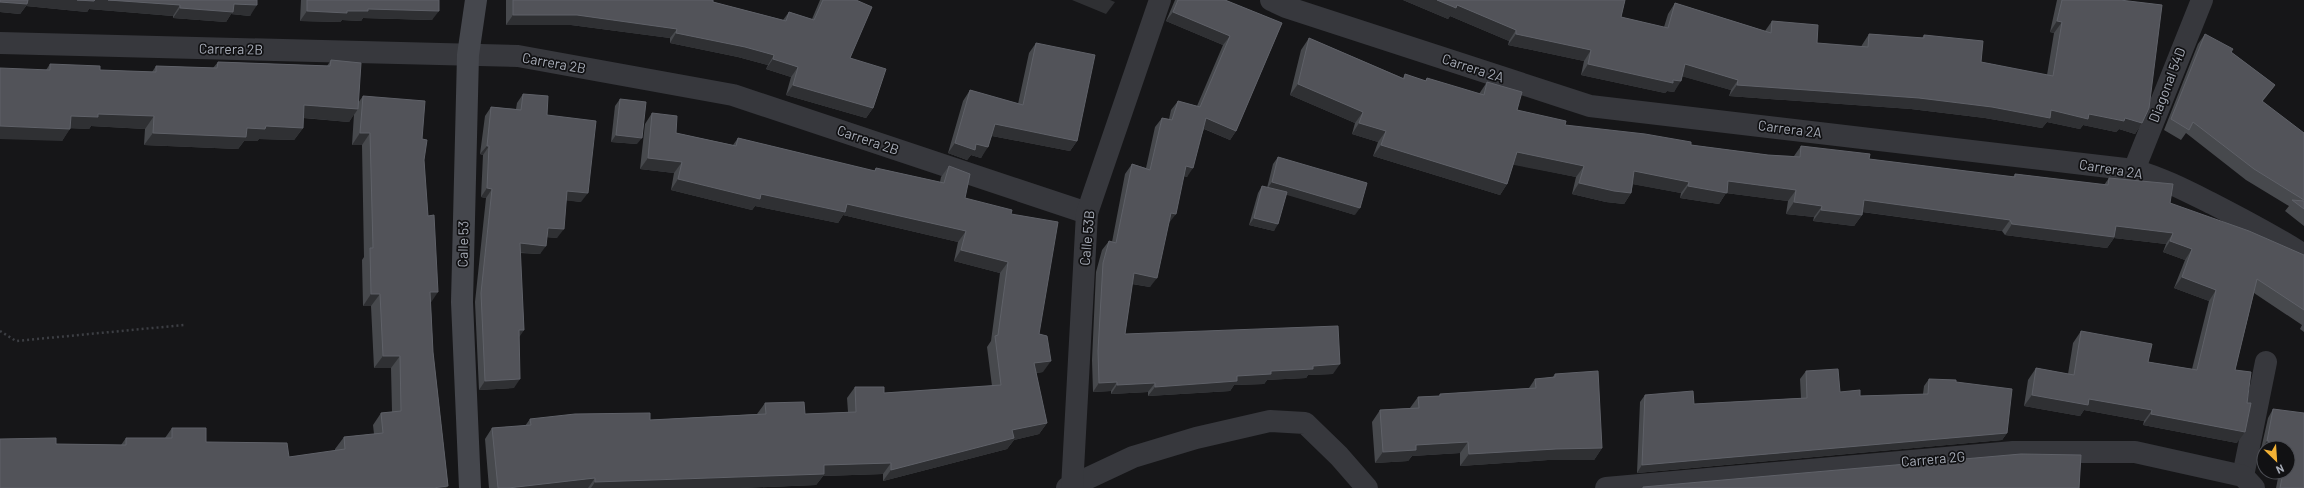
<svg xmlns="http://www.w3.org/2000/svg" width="2304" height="488" font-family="Barlow,sans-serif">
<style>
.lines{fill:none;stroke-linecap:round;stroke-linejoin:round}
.path{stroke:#3d3f44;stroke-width:2.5;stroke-dasharray:2 3;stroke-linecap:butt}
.street{stroke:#37383d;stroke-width:22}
.secondary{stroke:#45474d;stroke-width:22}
.wall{fill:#47494d}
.shaded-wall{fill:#2f3033}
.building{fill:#525359;stroke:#5f6168}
.labels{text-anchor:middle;stroke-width:3.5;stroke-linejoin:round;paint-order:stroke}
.street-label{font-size:14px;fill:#a8adb8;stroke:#111113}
</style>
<rect width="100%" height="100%" fill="#161618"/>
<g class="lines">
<!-- path -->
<polyline class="path" points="0,331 16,341 184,325"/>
<!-- street -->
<g class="street">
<path d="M1271,0l15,7 304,99 544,64c28,8 53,21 79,34 31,16 62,32 91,51"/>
<polyline points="0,43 518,56 733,95 1087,213"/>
<polyline points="2134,170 2202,0"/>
<polyline points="2243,476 2266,362"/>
<polyline points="1067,488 1133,457 1196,438 1270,421 1305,423 1339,456 1367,488"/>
<polyline points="1072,488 1087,213 1160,0"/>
<polyline points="1606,488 2013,452 2135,452 2243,476 2254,488"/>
</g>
<!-- secondary -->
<polyline class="secondary" points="470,488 462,302 468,55 476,0"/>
</g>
<!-- wall -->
<g class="wall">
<polygon points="0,0 257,0 250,16 231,14 226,22 173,18 173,16 89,9 87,12 26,6 20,14 0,12"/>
<polygon points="301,0 439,0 432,20 363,18 361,21 342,20 340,22 300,21"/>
<polygon points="506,0 713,0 713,2 783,20 789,12 812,19 820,0 856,0 850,58 873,108 866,118 786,95 791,77 766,69 768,65 738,57 670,43 670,38 571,25 506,25"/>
<polygon points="1175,0 1225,0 1282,23 1236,131 1230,140 1204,129 1187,177 1184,176 1169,223 1150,287 1132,284 1125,334 1333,374 1308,375 1306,378 1267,380 1264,384 1234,385 1230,391 1148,396 1148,392 1111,394 1111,391 1093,392 1092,360 1096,272 1102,250 1109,241 1112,242 1125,174 1132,164 1146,168 1155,127 1162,118 1169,119 1171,110 1178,101 1197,106 1223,45 1166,21"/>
<polygon points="1403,0 1625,0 1621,17 1664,27 1668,14 1675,3 1765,31 1772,21 1817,43 1861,47 1862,45 1869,34 1922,38 1924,35 1981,62 2047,75 2054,33 2050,32 2057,0 2120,0 2142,123 2135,134 2119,129 2116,132 2083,125 2080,129 2047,122 2042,128 1985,118 1911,109 1729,96 1731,90 1682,76 1674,92 1667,91 1665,93 1581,75 1584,61 1508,45 1509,41 1450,16 1448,19"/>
<polygon points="2205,34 2231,52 2275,85 2262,102 2304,133 2304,226 2285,211 2289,206 2246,180 2186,133 2181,140 2164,130 2198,44"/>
<polygon points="1309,38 1403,78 1405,74 1425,81 1427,78 1479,94 1487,82 1517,110 1565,125 1691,145 1768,155 1794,156 1801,146 1869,159 2013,177 2015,174 2104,185 2109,178 2170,203 2304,255 2304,332 2300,329 2302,325 2254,293 2235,370 2237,443 2143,425 2144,421 2084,410 2080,416 2024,406 2028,380 2036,368 2068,374 2073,343 2081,331 2148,362 2192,369 2209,301 2174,288 2185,260 2163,252 2166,244 2114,238 2107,248 2005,235 2002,231 1862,212 1862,215 1854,226 1813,221 1814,217 1786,214 1788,201 1726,193 1719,204 1680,198 1681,193 1633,184 1631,193 1624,204 1606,202 1572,194 1576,177 1513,164 1507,184 1500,195 1373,156 1378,142 1352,134 1355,123 1290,95 1301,50"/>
<polygon points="1036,43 1077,141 1070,151 992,136 981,158 971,155 967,160 948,153 963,101 970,90 1018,104 1029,53"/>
<polygon points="331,60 358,103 363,96 422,139 424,160 433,352 448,486 56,444 121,445 126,438 165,438 172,428 206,442 289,457 335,451 335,449 344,437 374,434 373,425 381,413 392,412 391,368 374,368 371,306 363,306 362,260 364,257 362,145 352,145 354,114 349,122 303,118 303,128 294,140 259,139 257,141 244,141 238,149 144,145 145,129 91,126 89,129 70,128 62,141 46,70 50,64 100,70 152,72 156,66 213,68 218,62 327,66"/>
<polygon points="523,94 547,115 581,202 566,200 557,238 547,237 540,254 520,253 524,330 519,336 514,388 479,390 475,302 486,198 481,197 483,155 480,154 485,116 491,107 516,109 517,103"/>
<polygon points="620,99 637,144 611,142 615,106"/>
<polygon points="652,113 676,133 733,145 738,138 874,171 876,168 940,182 941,177 949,166 965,198 1011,214 1039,334 1043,372 1036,373 1047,423 1039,434 1014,440 1007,449 883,481 883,474 823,476 816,485 740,488 489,488 485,439 492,428 525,426 530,419 650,420 757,414 765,403 805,414 848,412 847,398 855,387 884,393 992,386 987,347 991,341 1000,273 954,261 958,242 843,215 838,223 755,206 752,210 671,190 674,173 640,169 645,124"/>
<polygon points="1278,157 1355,215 1286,194 1274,231 1249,225 1258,193 1262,186 1267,188 1273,164"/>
<polygon points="1806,371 1840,392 1860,396 1923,394 1924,386 1929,379 1956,382 2007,433 2002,440 1637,473 1640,402 1645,395 1694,404 1801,398 1800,379"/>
<polygon points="1555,374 1602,448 1594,460 1548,460 1460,466 1460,453 1412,456 1408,461 1375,463 1372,422 1380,410 1410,408 1418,397 1439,396 1440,394 1529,388 1535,379 1552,378"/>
<polygon points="2273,409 2304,488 2276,488 2279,473 2276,472 2288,472 2288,448 2264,448 2264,470 2259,469 2263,449 2261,449 2268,418"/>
</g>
<!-- shaded-wall -->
<g class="shaded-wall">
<polygon points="25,0 108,0 180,5 173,16 89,9 87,12 26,6 20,14 0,12 0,2"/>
<polygon points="1072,0 1110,0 1115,2 1106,14"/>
<polygon points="1403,0 1437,0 1457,5 1516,30 1509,41 1450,16 1448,19"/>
<polygon points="234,4 257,5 250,16 231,14 226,22 173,18 180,8"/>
<polygon points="368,9 439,11 432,20 363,18 361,21 342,20 340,22 300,21 307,11"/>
<polygon points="1173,12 1230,36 1223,45 1166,21"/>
<polygon points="513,15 577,15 677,29 670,38 571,25 506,25"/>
<polygon points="2057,21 2062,22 2054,33 2050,32"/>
<polygon points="676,33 745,47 774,55 768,65 738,57 670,43"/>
<polygon points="1516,34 1591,50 1584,61 1508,45"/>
<polygon points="773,59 798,67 791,77 766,69"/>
<polygon points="1588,64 1681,81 1674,92 1667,91 1665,93 1581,75"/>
<polygon points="1685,64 1738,80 1731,90 1677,75"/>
<polygon points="1298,84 1363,112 1355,123 1290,95"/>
<polygon points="793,85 873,108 866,118 786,95"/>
<polygon points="1737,85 1919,98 2089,114 2125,118 2142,123 2135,134 2119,129 2116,132 2083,125 2080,129 2047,122 2042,128 1985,118 1911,109 1729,96"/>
<polygon points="2275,85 2267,96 2254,112 2262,101"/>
<polygon points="304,105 358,109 349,122 295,117"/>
<polygon points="98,114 154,116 145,129 91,126 89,129 62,128 71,116"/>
<polygon points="1206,118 1236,131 1230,140 1200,127"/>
<polygon points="1359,123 1386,131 1378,142 1352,134"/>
<polygon points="995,124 1077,141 1070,151 987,135"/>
<polygon points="0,126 70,129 62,141 0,139"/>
<polygon points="266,126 303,128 294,140 259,139 257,141 244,141 238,149 144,145 153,133"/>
<polygon points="360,133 370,133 362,145 352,145"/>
<polygon points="616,135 642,138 637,144 611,142"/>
<polygon points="955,143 976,144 988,147 981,158 971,155 967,160 948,153"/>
<polygon points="1381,145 1507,184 1500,195 1373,156"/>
<polygon points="487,146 489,146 483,155 480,154"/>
<polygon points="1517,152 1584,166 1576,177 1509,164"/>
<polygon points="648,158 682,162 674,173 640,169"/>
<polygon points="1186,166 1193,168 1187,177 1179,175"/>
<polygon points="1634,171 1689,182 1681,193 1626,183"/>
<polygon points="678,179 761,194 847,204 966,231 958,242 843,215 838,223 755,206 752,210 671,190"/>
<polygon points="1728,181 1796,190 1788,201 1726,193 1719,204 1680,198 1688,186"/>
<polygon points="1272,182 1360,208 1355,215 1267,189"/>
<polygon points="1579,183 1631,193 1624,204 1606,202 1572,194"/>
<polygon points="487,188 492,189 486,198 481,197"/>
<polygon points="567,191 588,193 581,202 561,200"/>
<polygon points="1864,200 2010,220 2002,231 1856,211"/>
<polygon points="1794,202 1822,206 1814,217 1786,214"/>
<polygon points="1821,210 1862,215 1854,226 1813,221"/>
<polygon points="1171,213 1176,214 1169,223"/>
<polygon points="1254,218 1278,224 1274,231 1249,225"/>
<polygon points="2012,224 2116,226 2173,233 2166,244 2114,238 2107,248 2005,235"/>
<polygon points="548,228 564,229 557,238 542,237"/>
<polygon points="2170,241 2192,249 2185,260 2163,252"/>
<polygon points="520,243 546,246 540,254 514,252"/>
<polygon points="961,250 1008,262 1000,273 954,261"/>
<polygon points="1134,273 1157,278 1150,287 1127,283"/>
<polygon points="2182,277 2216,290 2209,301 2174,288"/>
<polygon points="430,292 438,292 430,304"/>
<polygon points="371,294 380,294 371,306 363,306"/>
<polygon points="519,330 524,330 518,339"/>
<polygon points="383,356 400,356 391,368 374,368"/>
<polygon points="1051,361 1043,372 1027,374 1034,363"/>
<polygon points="1340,364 1333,374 1308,375 1306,378 1267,380 1264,384 1234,385 1230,391 1148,396 1155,387 1237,376 1271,371 1313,366"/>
<polygon points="520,379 514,388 479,390 485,381"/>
<polygon points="1117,382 1111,391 1093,392 1099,383"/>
<polygon points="1155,383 1148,392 1111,394 1117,385"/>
<polygon points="2032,395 2089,399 2152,410 2144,421 2084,410 2080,416 2024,406"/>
<polygon points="2151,414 2245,432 2237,443 2143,425"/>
<polygon points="1047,423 1039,434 1014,440 1007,449 883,481 891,470 1012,430"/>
<polygon points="2007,433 2002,440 1637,473 1642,465"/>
<polygon points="2267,441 2269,441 2263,449 2261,449"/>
<polygon points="1468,442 1460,453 1412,456 1408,461 1375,463 1383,452 1416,445"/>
<polygon points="1602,448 1594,460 1548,460 1460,466 1469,454 1556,449"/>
<polygon points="2264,461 2264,470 2259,469"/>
<polygon points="891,463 883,474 823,476 816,485 740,488 591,488 595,482 824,465"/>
<polygon points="595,478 588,488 508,488"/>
<polygon points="448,486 446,488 433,488"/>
</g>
<!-- building -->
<g class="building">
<polygon points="0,0 28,0 27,4 0,2"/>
<polygon points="77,0 95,0 94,1"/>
<polygon points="108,0 257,0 257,5 234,4 233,12 180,8 180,5"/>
<polygon points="307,0 439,0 439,11 368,9 368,11 347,11 347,13 307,11"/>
<polygon points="513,0 713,0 713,2 786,21 789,12 814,20 823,0 856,0 872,7 850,58 886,69 873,108 793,85 798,67 773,59 774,55 745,47 676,33 677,29 577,15 513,15"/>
<polygon points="1178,0 1225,0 1282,23 1236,131 1206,118 1193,168 1186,166 1176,214 1171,213 1157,278 1134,273 1125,334 1338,326 1340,364 1313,366 1313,369 1271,371 1271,374 1237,376 1237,381 1155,387 1155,383 1117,385 1117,382 1099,383 1098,351 1103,263 1109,241 1116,243 1132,164 1150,170 1162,118 1172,120 1178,101 1200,107 1230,36 1173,12"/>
<polygon points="1437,0 1625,0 1621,17 1668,28 1675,3 1771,33 1772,21 1818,25 1817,43 1868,47 1869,34 1924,38 1924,35 1983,41 1981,62 2053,76 2062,22 2057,21 2062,0 2120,0 2162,5 2149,108 2142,123 2125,118 2124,121 2089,114 2088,119 2051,110 2050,118 1992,107 1919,98 1737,85 1738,80 1685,64 1681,81 1673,80 1673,83 1588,64 1591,50 1516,34 1516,30 1457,5 1456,8"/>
<polygon points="2205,34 2233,49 2231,52 2275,85 2262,101 2304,133 2304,200 2254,169 2193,122 2189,130 2171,119"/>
<polygon points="1309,38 1404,79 1405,74 1426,81 1427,78 1484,95 1487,82 1522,92 1517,110 1566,121 1565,125 1645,134 1691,142 1691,145 1768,155 1800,157 1801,146 1870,154 1869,159 2015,177 2015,174 2108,185 2109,178 2173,184 2170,203 2249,231 2304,255 2304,310 2257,279 2235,370 2251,372 2247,403 2251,403 2245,432 2151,414 2152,410 2089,399 2088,405 2032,395 2036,368 2074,375 2081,331 2152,344 2148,362 2197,370 2216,290 2182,277 2192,249 2170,241 2173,233 2116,226 2114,237 2012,224 2010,220 1864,200 1862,215 1821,210 1822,206 1794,202 1796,190 1728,181 1727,193 1688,186 1689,182 1634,171 1631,193 1614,191 1579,183 1584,166 1517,152 1507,184 1381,145 1386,131 1359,123 1363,112 1298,84"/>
<polygon points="1036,43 1095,55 1077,141 995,124 988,147 976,144 975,150 955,143 970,90 1023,105"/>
<polygon points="331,60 361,63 358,109 304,105 303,128 266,126 265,129 247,128 246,137 153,133 154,116 98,114 98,117 71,116 70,129 0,126 0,68 50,70 50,64 100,66 100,70 156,72 156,66 217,68 218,62 330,66"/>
<polygon points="523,94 548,96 547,115 596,121 588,193 567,191 564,229 548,228 546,246 520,243 524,330 519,330 520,379 485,381 481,293 492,189 487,188 489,146 487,146 491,107 521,110"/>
<polygon points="363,96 425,101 422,139 427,140 424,160 428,216 434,215 438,292 430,292 433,352 448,486 433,488 0,488 0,439 56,438 56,444 126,445 126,438 172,438 172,428 206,428 206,442 287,443 289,457 345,449 344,437 383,433 381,413 401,411 400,356 383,356 380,294 371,294 370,248 373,248 370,133 360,133"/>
<polygon points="620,99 646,102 642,138 616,135"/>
<polygon points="652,113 677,116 676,133 736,146 738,138 875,171 876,168 944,183 949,166 970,174 965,198 1012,210 1011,214 1058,222 1039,334 1047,336 1051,361 1034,363 1047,423 1012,430 1014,438 891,470 891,463 824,465 824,474 595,482 595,478 508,488 498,488 492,428 531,425 530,419 575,414 650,413 650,420 766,414 765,403 804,402 805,414 856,412 855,387 884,387 884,393 1001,385 995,336 998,335 1008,262 961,250 966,231 847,204 845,212 761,194 760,199 678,179 682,162 648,158"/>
<polygon points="1278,157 1367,183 1360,208 1272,182"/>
<polygon points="1262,186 1287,192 1278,224 1254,218"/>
<polygon points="2292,200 2304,201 2304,209"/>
<polygon points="1838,369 1840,392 1860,390 1860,396 1928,394 1929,379 1956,380 1956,382 2012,389 2007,433 1642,465 1645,395 1693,391 1694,404 1807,398 1806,371"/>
<polygon points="1598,371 1602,448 1556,449 1469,454 1468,442 1416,445 1416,450 1383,452 1380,410 1419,408 1418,397 1440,396 1440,394 1536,388 1535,379 1555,377 1555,374"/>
<polygon points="2273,409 2304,413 2304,488 2280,488 2283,472 2288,472 2288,448 2267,448 2269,441 2267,441"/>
<polygon points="2021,454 2081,455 2079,488 1643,488 1643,487"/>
</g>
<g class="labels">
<!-- street labels -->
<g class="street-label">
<text transform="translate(231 49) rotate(1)" y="5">Carrera 2B</text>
<text transform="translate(554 63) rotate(10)" y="5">Carrera 2B</text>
<text transform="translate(1473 68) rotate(18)" y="5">Carrera 2A</text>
<text transform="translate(2167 85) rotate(-69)" y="5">Diagonal 54D</text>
<text transform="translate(1790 129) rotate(7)" y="5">Carrera 2A</text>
<text transform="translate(868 140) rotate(19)" y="5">Carrera 2B</text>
<text transform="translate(2111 169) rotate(9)" y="5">Carrera 2A</text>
<text transform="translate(1087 238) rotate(-85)" y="5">Calle 53B</text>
<text transform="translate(463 244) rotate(-89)" y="5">Calle 53</text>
<text transform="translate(1933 459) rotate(-5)" y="5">Carrera 2G</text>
</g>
</g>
<!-- north arrow -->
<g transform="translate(2276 460) rotate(155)"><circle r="19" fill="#111113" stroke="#4d4f55"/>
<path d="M0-3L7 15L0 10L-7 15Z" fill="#f2b134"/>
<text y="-6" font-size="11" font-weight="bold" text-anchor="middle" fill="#a8adb8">N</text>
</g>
</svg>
